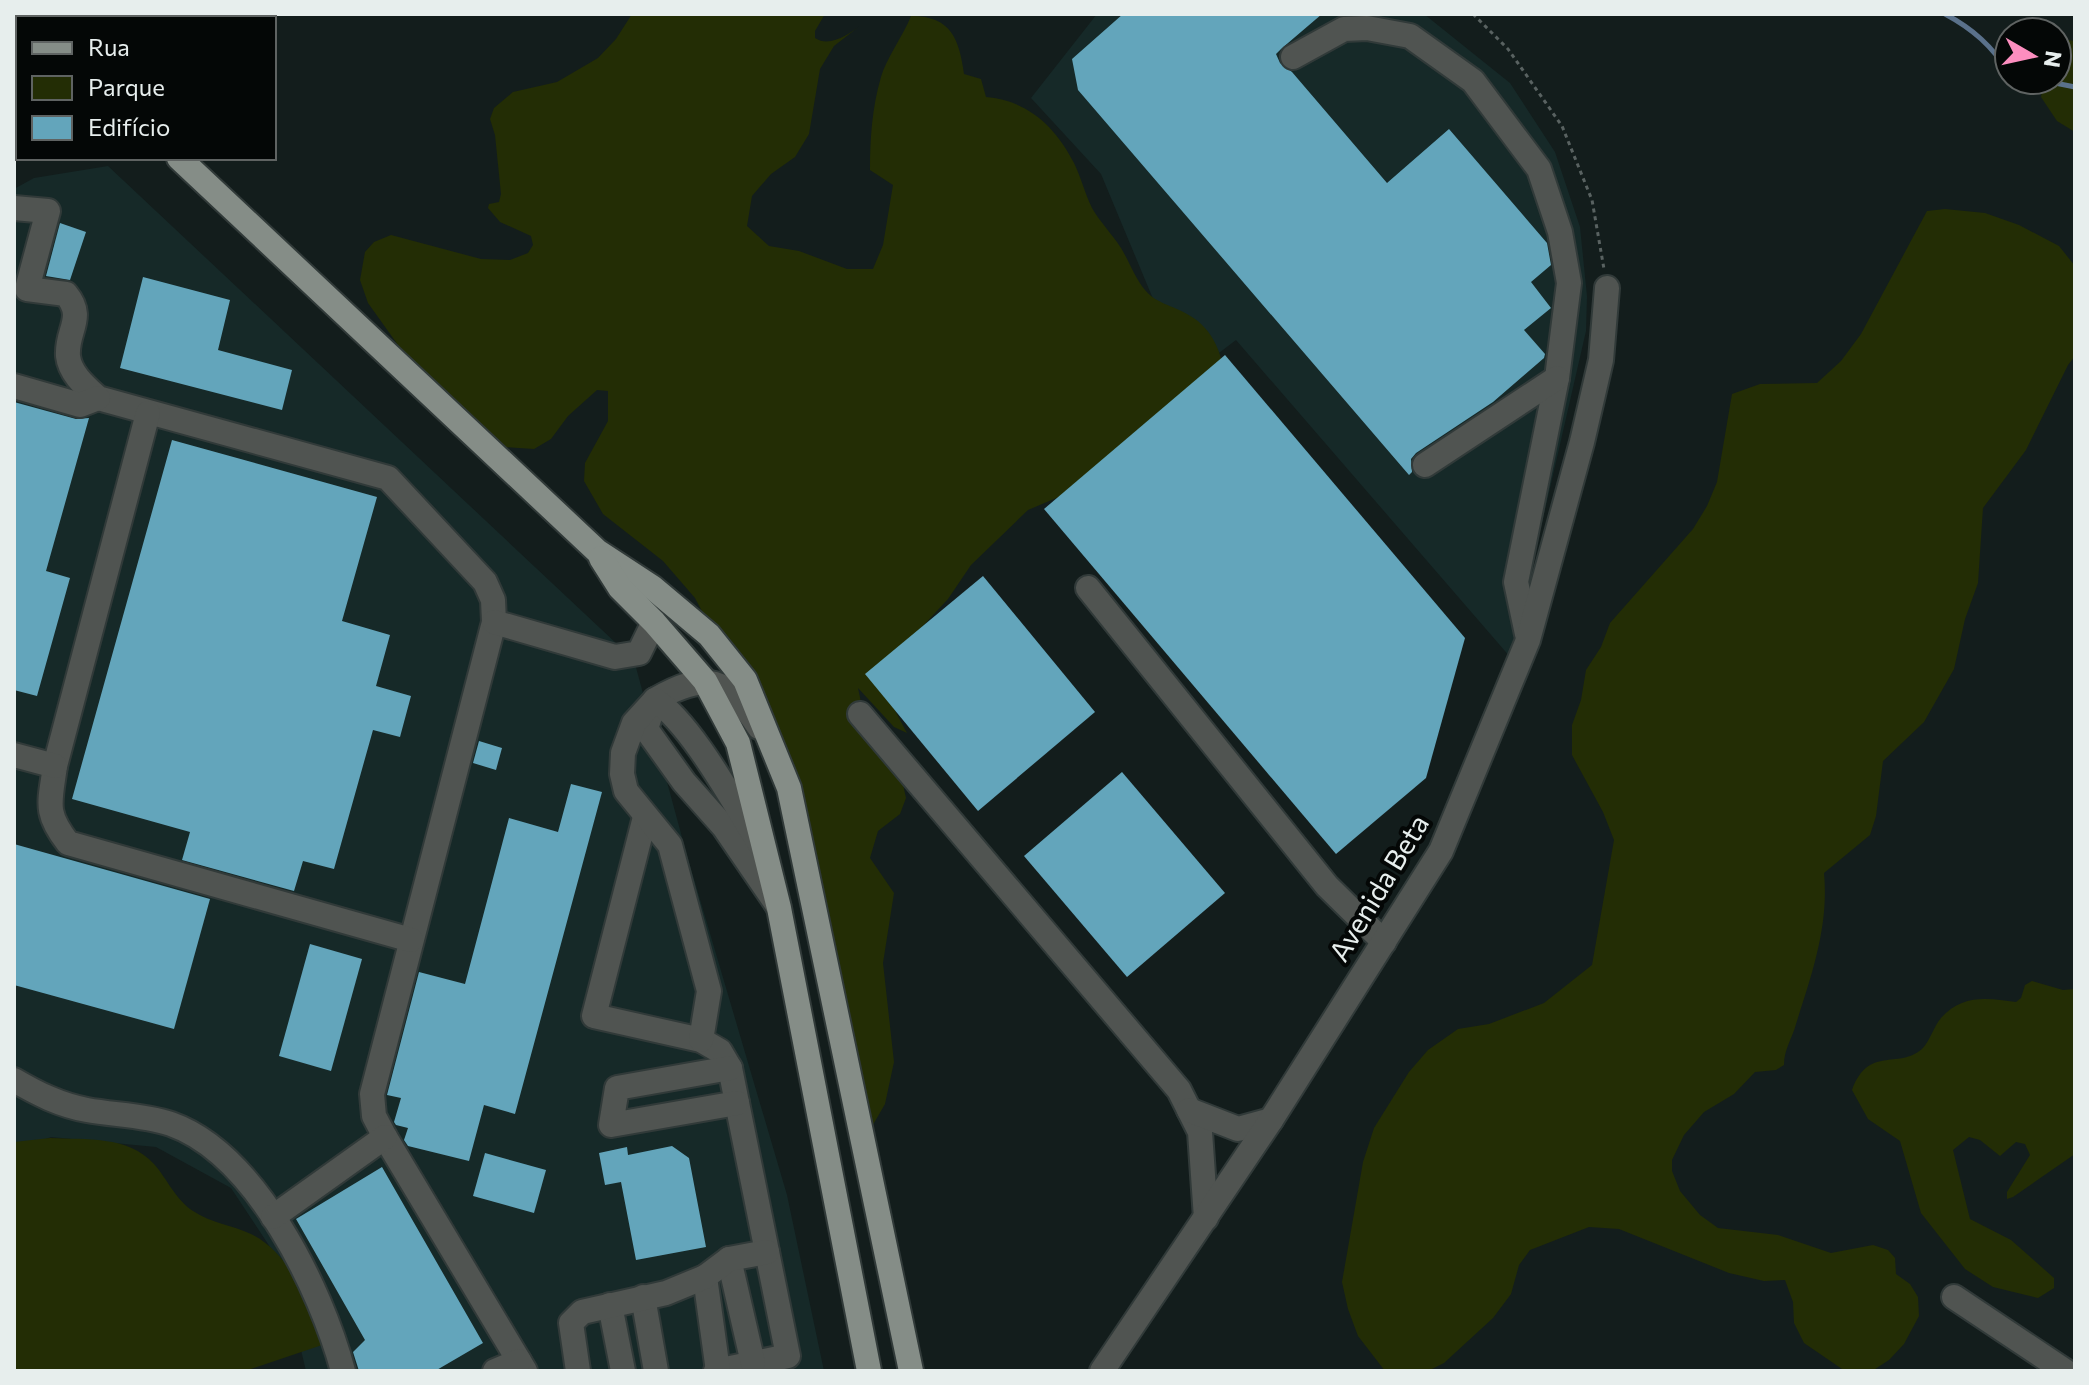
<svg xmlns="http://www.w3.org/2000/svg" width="2089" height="1385" font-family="Commissioner,sans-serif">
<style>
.built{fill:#162928}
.green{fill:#232d05}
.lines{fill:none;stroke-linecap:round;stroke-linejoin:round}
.stream{stroke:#5a718b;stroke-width:5}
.building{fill:#63a5bb}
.minor-casing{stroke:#313a39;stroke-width:28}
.major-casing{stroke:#313a39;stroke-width:28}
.path{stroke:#596261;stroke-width:3;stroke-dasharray:4 4;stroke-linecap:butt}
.minor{stroke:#505451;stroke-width:24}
.major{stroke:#858d87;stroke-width:24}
.labels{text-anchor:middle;stroke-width:8;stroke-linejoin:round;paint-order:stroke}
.street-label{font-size:28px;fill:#e7eeed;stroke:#040706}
</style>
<rect width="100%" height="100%" fill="#131d1c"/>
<!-- built -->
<g class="built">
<polygon points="1097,14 1424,14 1510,83 1555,152 1580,227 1587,296 1586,331 1511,658 1236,340 1186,378 1101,174 1031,98"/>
<polygon points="108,166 634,660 686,852 787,1195 824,1371 306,1371 280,1262 231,1188 156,1147 51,1137 14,1151 14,189 34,178"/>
</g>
<!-- green -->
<g class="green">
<path d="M632,14h193l-10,17v7c15,10 34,-4 46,-13l-27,21 -14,23 -11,65 -14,23 -24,17 -19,22 -5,30 22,20 30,5 48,18h26l10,-24 10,-60 -23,-15c0,-30 2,-63 11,-93 5,-18 22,-41 30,-61 41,0 48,24 53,58l17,5 5,18c41,3 70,30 88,66 7,14 11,31 18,45 8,14 20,26 29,40 8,13 14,30 24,42 12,14 27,15 42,24 23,12 34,35 37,59l-137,112 -59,25 -57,55 -23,34 -53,57 -11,34 23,43 -13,-6 -36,-39 4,19 36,55 8,36 -6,16 -22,17 -8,27 24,35 -11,70 11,99 -9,42 -26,45 -8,-12 -7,-27 -8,-66 -50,-273 -91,-173 -32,-37 -60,-47 -19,-33 1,-18 23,-42v-30l-11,-1 -29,26 -17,23 -17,10 -30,-2 -27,-16 -74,-79 -35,-49 -8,-23 5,-28 9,-10 17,-7 90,24 29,1 18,-7 5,-8 -2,-9 -31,-14 -12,-14 1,-4 10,-2 2,-8 -6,-59 -5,-16 4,-11 19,-16 44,-10 41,-24 18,-19z"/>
<polygon points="2057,38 2075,41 2075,132 2057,121 2041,97 2044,80 2057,80"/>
<path d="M1945,209l40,4 34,12 40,21 16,20v90l-7,9 -42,85 -43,58 -5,75 -13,36 -11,50 -30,53 -41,39 -7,55 -6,19 -46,38c5,53 -12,101 -28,151 -4,15 -12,25 -12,41l-8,5 -21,2 -21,22 -30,18 -20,23 -12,25v11l8,20 20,24 18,13 60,7 53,18 42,-8 15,5 7,8 1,16 14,10 8,13 1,19 -15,28 -15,16 -17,11h-27l-41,-28 -10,-20 -1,-21 -8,-22 -21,1 -35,-8 -110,-44 -30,-2 -59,23 -11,15 -8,29 -18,24 -49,45 -16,8h-43l-27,-35 -10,-27 -6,-27 21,-120 11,-34 35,-56 19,-22 30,-21 31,-5 55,-21 48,-38 22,-125 -11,-28 -31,-57v-30l9,-25 5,-30 15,-23 9,-24 83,-94 14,-23 10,-24 15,-88 28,-10 57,-1 24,-22 20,-27 66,-123z"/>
<path d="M2032,981l31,9 12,-1v165l-62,43 -6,2v-7l23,-37 -5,-11 -9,-2 -16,14 -20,-16 -11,-3 -16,13 17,69 41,21 43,38v10l-16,10 -45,-11 -28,-18 -44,-56 -21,-72 -32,-22 -16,-29c17,-45 45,-20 70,-41 8,-8 12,-23 19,-31 21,-24 47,-20 75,-16l5,-4 4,-13z"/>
<path d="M50,1138c35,2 78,-3 104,26 14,16 21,35 39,47 18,12 39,14 58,23 41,20 57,71 74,110l-80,27h-231v-229z"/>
</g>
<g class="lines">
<!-- stream -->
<g class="stream">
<path d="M1945,14c28,15 47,32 64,59"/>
<polyline points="2055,83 2075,87"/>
</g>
</g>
<!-- building -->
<g class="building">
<polygon points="1123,14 1322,14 1281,49 1276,54 1280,63 1292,72 1387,183 1449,129 1547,243 1551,265 1531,282 1551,308 1524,330 1545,354 1544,358 1493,402 1416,453 1411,459 1412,472 1409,475 1078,90 1072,59"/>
<polygon points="60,223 86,232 70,280 46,276"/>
<polygon points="143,277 230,300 218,350 292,370 282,410 120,368"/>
<polygon points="1225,355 1465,638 1426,778 1336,854 1044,509"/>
<polygon points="14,402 76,419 89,418 46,571 70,578 37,696 14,690"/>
<polygon points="172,440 377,497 342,621 390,635 376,686 411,696 400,737 373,730 334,869 303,861 294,891 182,860 190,832 72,799"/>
<polygon points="983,576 1095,712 978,811 865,674"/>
<polygon points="479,741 502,748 496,770 473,763"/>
<polygon points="1122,772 1225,893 1127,977 1024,856"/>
<polygon points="571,784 602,792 515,1114 484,1105 469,1161 408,1146 404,1140 408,1128 396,1125 394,1122 401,1098 387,1095 419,972 465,984 509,818 558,832"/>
<polygon points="14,844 210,899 174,1029 14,985"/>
<polygon points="310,944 362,959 331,1071 279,1056"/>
<polygon points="672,1146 689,1158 706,1247 636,1260 621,1182 605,1185 599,1153 627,1147 628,1155"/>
<polygon points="485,1153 546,1170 534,1213 473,1196"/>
<polygon points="382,1167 483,1343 435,1371 359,1371 353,1352 365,1340 296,1219"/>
</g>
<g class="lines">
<defs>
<g id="minor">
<polyline points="1293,57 1344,29 1367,28 1410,36 1473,81 1539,169 1560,232 1569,283 1557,378 1516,582 1527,634"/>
<polyline points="14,97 18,95"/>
<path d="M14,208l34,3 -21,78 39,5c20,24 0,36 2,62 2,18 18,31 30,42l290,80 97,104 8,18 1,22 -122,472 2,22 11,21 140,234"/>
<polyline points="14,386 80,405 98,398"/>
<path d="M148,413l-93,353c-5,37 -11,46 13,77l343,97"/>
<polyline points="1425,465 1557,378"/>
<polyline points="1088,588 1327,886 1384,942"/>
<polyline points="494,622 615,657 639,653 654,622"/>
<polyline points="860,714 1179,1090 1200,1132 1206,1218"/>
<path d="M759,727c-32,-49 -52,-57 -104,-27l-9,29 38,53 40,45 54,79"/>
<polyline points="14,755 55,766"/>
<polyline points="645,817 594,1016 701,1040 720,1051 730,1068 788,1356 716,1371"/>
<path d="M701,1040l8,-49 -39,-146 -44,-54 -4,-17 1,-21 11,-30 21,-23c38,25 82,109 108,149"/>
<polyline points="730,1068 617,1088 611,1125 737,1103"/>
<path d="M14,1080c24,14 46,25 73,30 27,5 58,5 84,14 85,30 150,165 172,247"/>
<polyline points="1189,1110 1238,1129 1271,1120"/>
<polyline points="273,1217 385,1137"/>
<polyline points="729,1259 753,1363"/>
<polyline points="705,1277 718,1371"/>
<polyline points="643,1297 656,1371"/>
<polyline points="1954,1297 2065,1371"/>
<polyline points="610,1305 623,1371"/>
<polyline points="495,1371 519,1361"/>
<polyline points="578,1371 571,1323 582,1312 666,1293 705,1277 729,1259 767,1252"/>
<polyline points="1102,1371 1271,1120 1441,851 1528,640 1582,442 1601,360 1607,288"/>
</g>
<g id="major">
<polyline points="28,14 32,18"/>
<polyline points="179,158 597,551 652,587 709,635 745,680 789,788 911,1371"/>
<polyline points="601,558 620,588 654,622 705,681 738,743 779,908 869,1371"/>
</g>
</defs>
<!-- minor casing -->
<use href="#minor" class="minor-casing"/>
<!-- major casing -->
<use href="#major" class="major-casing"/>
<!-- path -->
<polyline class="path" points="1473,14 1508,49 1562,126 1592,200 1604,269"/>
<!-- minor -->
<use href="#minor" class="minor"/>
<!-- major -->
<use href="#major" class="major"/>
</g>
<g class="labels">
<!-- street labels -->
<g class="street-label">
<text transform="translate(1379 888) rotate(-59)" y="10">Avenida Beta</text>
</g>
</g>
<!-- border -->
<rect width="2089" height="1385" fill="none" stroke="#e7eeed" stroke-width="32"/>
<!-- legend -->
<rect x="16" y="16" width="260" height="144" fill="#040706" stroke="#5f6362" stroke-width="2"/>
<rect x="32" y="42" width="40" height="12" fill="#858d87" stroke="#5f6362" stroke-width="2"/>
<text x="88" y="56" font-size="24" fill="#e7eeed">Rua</text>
<rect x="32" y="76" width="40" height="24" fill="#232d05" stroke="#5f6362" stroke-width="2"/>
<text x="88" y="96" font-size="24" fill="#e7eeed">Parque</text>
<rect x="32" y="116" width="40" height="24" fill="#63a5bb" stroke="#5f6362" stroke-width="2"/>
<text x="88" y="136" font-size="24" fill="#e7eeed">Edifício</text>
<!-- north arrow -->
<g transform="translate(2033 56) rotate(99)"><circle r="38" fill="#040706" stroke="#5f6362" stroke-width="2"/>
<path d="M0-6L14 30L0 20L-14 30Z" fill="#fd8ebf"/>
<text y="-12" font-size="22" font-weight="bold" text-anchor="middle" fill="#e7eeed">N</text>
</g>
</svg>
